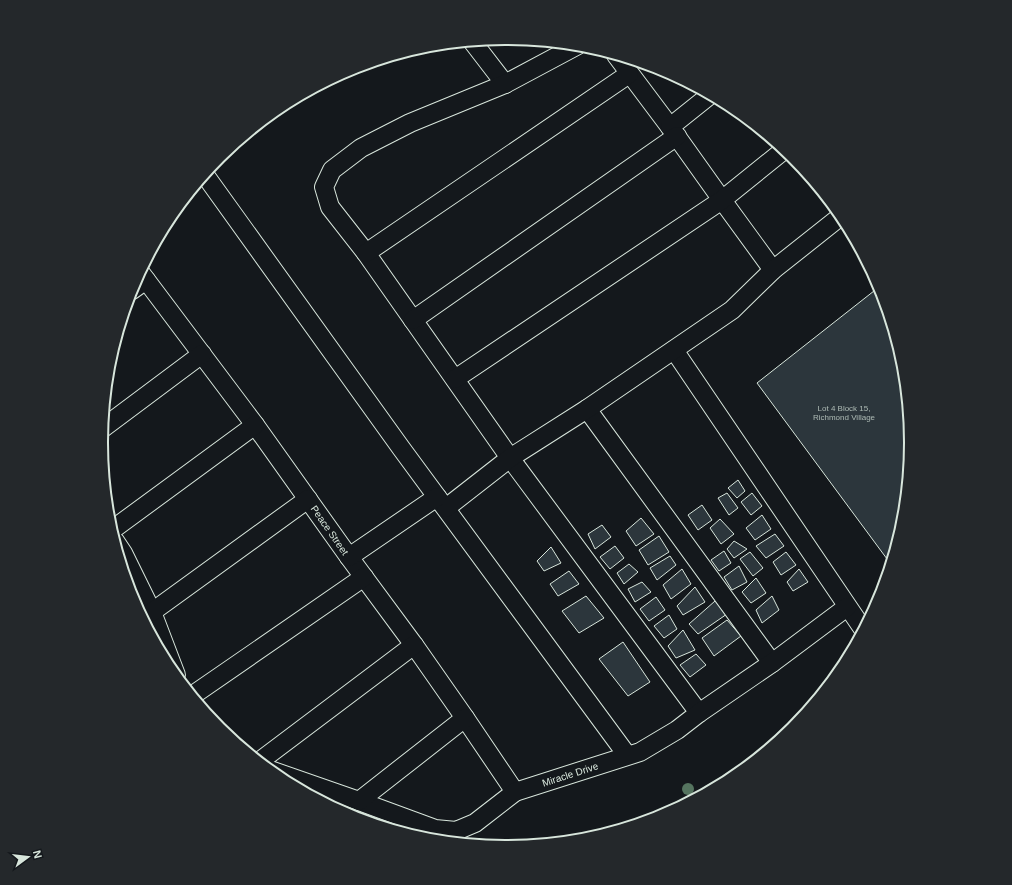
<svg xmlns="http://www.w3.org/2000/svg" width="1012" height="885" font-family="Helvetica,sans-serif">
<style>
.green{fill:#1a2d24;stroke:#939e99}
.building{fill:#2c363c;stroke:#d8e6dc}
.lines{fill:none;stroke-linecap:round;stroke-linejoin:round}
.street-casing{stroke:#d8e6dc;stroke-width:20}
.street{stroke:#14181c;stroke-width:18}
.tree{fill:#55745f}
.labels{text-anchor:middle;stroke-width:3;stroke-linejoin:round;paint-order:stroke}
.number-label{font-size:8px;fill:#adbab4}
.street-label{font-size:10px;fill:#d8e6dc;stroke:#14181c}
.rim{fill:none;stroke:#d8e6dc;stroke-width:2}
</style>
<rect width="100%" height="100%" fill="#14181c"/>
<!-- green -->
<polygon class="green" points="641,822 585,839 555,842 557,840"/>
<!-- building -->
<g class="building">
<polygon points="879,287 903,364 910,443 903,522 890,563 757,383"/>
<polygon points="738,480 745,491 737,498 728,488"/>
<polygon points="727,493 738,508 729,515 718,498"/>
<polygon points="752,493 762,506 751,515 741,502"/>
<polygon points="702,505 712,520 698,530 688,515"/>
<polygon points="762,515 771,529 755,540 746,528"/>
<polygon points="641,518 654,534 636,546 626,531"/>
<polygon points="720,519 734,534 721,544 710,528"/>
<polygon points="602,525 611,537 595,549 588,534"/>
<polygon points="775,534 784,546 766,558 756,546"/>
<polygon points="659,536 669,552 648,565 639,550"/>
<polygon points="734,541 747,549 734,558 727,549"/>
<polygon points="615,546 624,558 610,569 600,557"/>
<polygon points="551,547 561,563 544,571 537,561"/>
<polygon points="724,551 731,563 719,571 711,560"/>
<polygon points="750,552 763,568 753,576 740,559"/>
<polygon points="786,552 796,565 781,575 773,562"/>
<polygon points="670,556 676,565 657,580 650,568"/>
<polygon points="629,564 638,572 624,584 617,573"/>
<polygon points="739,566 747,582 732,590 724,577"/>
<polygon points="682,569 691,584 671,599 663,585"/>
<polygon points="799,569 808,582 793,591 787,582"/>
<polygon points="569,571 579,584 558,596 550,584"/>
<polygon points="756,578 766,593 751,603 742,592"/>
<polygon points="642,582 651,592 635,602 628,589"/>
<polygon points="695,587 705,602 683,615 677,606"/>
<polygon points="586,596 604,618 579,633 562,611"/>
<polygon points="772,596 779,610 762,623 756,610"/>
<polygon points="656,597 665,610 649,621 640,609"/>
<polygon points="715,601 727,614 698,634 689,624"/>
<polygon points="669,615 677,629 664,638 654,626"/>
<polygon points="727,620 741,636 714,656 702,638"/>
<polygon points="683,630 695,650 676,658 668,646"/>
<polygon points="623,642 650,682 628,696 599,659"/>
<polygon points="696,654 706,665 690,677 680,665"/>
</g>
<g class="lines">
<defs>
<g id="street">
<polyline points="472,41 505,84"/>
<polyline points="578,45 505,84 410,123 361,148 332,170 324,187 330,207 366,253 510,458 699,713"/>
<polyline points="616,55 670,127 722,200 773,270"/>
<polyline points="670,127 710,95"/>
<polyline points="205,175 401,448 627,755"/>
<polyline points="366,253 629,74"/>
<polyline points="140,272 255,425 349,557 414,645 465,718 515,792"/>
<polyline points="132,290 146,280"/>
<polyline points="413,320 677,136"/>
<polyline points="674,350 863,629"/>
<polyline points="455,379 722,200 784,150"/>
<polyline points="587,409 772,663"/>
<polyline points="103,428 202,354"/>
<polyline points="446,508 510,458 587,409 732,310 773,270 841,216"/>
<polyline points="112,530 255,425"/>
<polyline points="115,541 123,553 152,612 176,675"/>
<polyline points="349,557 437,497"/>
<polyline points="152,612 308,499"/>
<polyline points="193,695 364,577"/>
<polyline points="260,761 414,645"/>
<polyline points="270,770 359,801 435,829 456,831 475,823 515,792 640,752 677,730 699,713 772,663 847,607"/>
<polyline points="359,801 465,718"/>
</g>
</defs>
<!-- street casing -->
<use href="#street" class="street-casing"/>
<!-- street -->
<use href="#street" class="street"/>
</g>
<!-- trees -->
<circle class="tree" cx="688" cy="789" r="6"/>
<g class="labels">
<!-- number labels -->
<g class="number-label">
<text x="844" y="411">Lot 4 Block 15,<tspan x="844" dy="9">Richmond Village</tspan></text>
</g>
<!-- street labels -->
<g class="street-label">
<text transform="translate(330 530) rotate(55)" y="4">Peace Street</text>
<text transform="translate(570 774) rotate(-18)" y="4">Miracle Drive</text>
</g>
</g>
<!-- crop -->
<path d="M0 0H1012V885H0ZM505 45H507A397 397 0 0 1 904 442V443A397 397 0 0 1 507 840H505A397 397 0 0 1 108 443V442A397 397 0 0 1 505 45Z" fill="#24282b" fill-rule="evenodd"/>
<path class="rim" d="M505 45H507A397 397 0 0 1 904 442V443A397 397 0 0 1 507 840H505A397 397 0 0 1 108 443V442A397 397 0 0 1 505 45Z"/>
<!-- north arrow -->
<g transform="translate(28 857) rotate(75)" stroke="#14181c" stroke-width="3" paint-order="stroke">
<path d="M0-3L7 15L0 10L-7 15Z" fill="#d8e6dc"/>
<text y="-6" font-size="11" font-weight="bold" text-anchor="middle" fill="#d8e6dc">N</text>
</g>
</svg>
